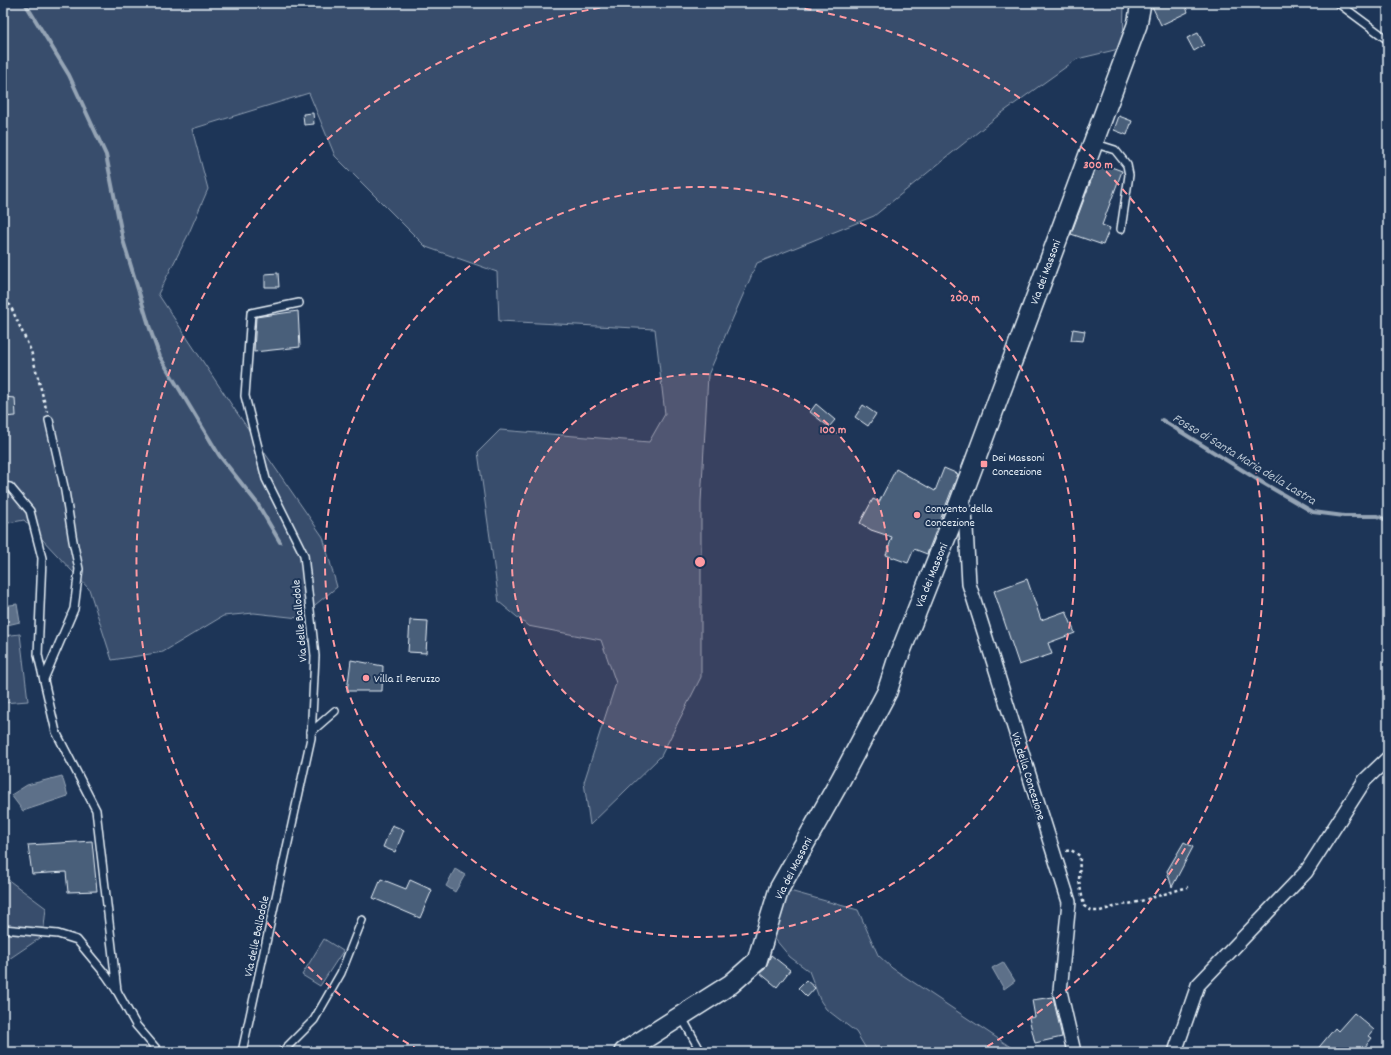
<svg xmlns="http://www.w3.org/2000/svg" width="1391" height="1055" font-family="Dekko,sans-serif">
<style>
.green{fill:#374d6c;stroke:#909fb2}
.water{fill:#5d7089;stroke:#95a4b5}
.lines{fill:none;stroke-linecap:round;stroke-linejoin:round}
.stream{stroke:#95a4b5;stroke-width:4}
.building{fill:#495e7a;stroke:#e8f1f8}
.lane-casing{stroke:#e8f1f8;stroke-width:10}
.street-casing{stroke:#e8f1f8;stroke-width:16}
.secondary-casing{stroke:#e8f1f8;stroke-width:22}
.path{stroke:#e8f1f8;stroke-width:2.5;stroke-dasharray:3 3;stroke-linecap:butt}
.lane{stroke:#1d3557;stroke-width:7}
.street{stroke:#1d3557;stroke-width:13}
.secondary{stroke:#1d3557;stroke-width:19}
.ring{fill:none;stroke:#ff9aa2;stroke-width:2;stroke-dasharray:7 5}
.poi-dot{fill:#ff9aa2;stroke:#1d3557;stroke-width:1.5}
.labels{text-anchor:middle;stroke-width:4;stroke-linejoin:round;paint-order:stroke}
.street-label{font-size:12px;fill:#e8f1f8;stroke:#1d3557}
.poi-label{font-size:12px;fill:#e8f1f8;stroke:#1d3557;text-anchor:start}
.water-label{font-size:13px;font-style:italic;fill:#b7c4d1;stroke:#1d3557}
.centre{fill:#ff9aa2;stroke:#1d3557;stroke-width:2}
.ring-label{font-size:12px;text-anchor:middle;font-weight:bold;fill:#ff9aa2;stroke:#1d3557;stroke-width:4;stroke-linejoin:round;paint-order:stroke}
</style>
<rect width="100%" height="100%" fill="#1d3557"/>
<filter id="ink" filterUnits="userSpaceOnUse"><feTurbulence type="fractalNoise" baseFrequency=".025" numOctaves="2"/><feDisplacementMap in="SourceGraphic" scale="8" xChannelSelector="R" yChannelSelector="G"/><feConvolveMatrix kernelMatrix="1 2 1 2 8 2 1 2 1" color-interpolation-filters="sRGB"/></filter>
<g filter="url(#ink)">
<!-- green -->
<g class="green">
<polygon points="3,3 1124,3 1123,48 1077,59 999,115 874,216 757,263 708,375 701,502 701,677 661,756 590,825 584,782 616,683 601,640 528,626 499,602 478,452 500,430 649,442 665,414 655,329 499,321 497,272 426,247 335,156 309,93 192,129 208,189 188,235 158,294 233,407 323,537 337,587 299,618 254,613 223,616 163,652 112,660 89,589 24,520 3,524"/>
<polygon points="20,634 28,701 3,703 3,636"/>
<polygon points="3,876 46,908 43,936 3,963"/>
<polygon points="786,890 858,910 878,955 892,968 1015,1050 1016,1052 868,1052 856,1032 826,1009 820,1000 809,971 790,957 775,939"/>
<polygon points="324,939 343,951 320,986 302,975"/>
</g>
<!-- water -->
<g class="water">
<polygon points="17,604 20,622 3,626 3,606"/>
<polygon points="62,776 68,796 23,811 11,795 27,785"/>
<polygon points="455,869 465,875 455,892 446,886"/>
<polygon points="1003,962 1015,981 1004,989 992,968"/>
</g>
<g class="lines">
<!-- stream -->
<g class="stream">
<polyline points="25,3 69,75 106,155 123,240 151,332 160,357 219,455 257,503 280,542"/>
<polyline points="1162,420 1263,483 1313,512 1344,516 1378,516 1388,521"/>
</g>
</g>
<!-- building -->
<g class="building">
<polygon points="1152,3 1184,3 1188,12 1161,25 1152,6"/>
<polygon points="1198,33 1204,45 1194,51 1187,38"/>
<polygon points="313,113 314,124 304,125 303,114"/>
<polygon points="1119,116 1132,121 1127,135 1114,130"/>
<polygon points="1098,162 1122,171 1102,225 1110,228 1103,245 1071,234"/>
<polygon points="278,273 279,287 265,287 265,274"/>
<polygon points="298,311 300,347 254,352 256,317"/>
<polygon points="1073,329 1085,331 1083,341 1071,340"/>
<polygon points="3,397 15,398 16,416 3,417"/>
<polygon points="816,404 835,420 829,427 810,412"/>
<polygon points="863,405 876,414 868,426 855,417"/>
<polygon points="944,468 958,474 927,554 914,549 908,563 886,555 892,537 871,530 860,523 873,499 879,502 896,469 935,491"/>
<polygon points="1027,579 1041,620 1066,611 1075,633 1048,643 1052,654 1019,665 994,591"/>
<polygon points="410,620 428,621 426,653 408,652"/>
<polygon points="351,660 383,666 382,691 347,691"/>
<polygon points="392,825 404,830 395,852 383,847"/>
<polygon points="92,841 97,891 68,892 66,872 32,874 28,845"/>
<polygon points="1184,842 1193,847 1172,887 1167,871"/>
<polygon points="381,879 406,889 410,880 432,890 420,918 373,898"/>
<polygon points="771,955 790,970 777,987 760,973 765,969"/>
<polygon points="806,980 815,988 807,997 798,988"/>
<polygon points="1053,997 1062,1037 1035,1043 1029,1018 1035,1017 1032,1000"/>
<polygon points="1354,1013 1374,1030 1369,1036 1372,1038 1361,1052 1315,1052 1335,1028 1338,1031"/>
</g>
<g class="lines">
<defs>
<g id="lane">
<polyline points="1338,3 1388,40"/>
<polyline points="1093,143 1115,150 1127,165 1129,175 1121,229"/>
<polyline points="3,486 10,487 30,511 42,558 38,655 56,732 96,810 117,991"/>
<polyline points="44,679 74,609 79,569 73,541 65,491 49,420"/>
<polyline points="311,732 335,711"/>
<polyline points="3,929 58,934 77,940 106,975 117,991 136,1025 159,1052"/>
<polyline points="681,1016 701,1052"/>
<polyline points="242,1052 311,738 315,656 304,555 266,479 245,396 251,313 299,303"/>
<polyline points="282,1052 314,1020 341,973 362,920"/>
</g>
<g id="street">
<polyline points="959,504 965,509 969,584 1069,902 1060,991 1074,1052"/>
<polyline points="1175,1052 1198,985 1306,872 1365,780 1388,758"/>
</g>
<polyline id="secondary" points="624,1052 731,984 757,961 779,889 841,779 887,692 897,661 959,504 1137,25 1141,3"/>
</defs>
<!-- lane casing -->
<use href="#lane" class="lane-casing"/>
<!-- street casing -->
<use href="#street" class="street-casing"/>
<!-- secondary casing -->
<use href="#secondary" class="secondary-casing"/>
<!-- path -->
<g class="path">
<polyline points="3,301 10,305 31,351 47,412"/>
<polyline points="1066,851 1071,850 1080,856 1079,881 1084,906 1092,911 1100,911 1117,906 1134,903 1188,887"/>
</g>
<!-- lane -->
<use href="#lane" class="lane"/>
<!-- street -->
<use href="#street" class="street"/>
<!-- secondary -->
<use href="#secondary" class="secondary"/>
</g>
</g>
<!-- distance rings -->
<circle cx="700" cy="562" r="188" fill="#ff9aa2" fill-opacity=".12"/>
<g class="ring">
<circle cx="700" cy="562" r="188"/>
<circle cx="700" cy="562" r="375"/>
<path d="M419 1050A563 563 0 0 1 631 3M769 3A563 563 0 0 1 981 1050"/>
</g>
<!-- markers -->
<g class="poi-dot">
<rect x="980" y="460" width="8" height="8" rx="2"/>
<circle cx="917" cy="515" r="4"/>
<circle cx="366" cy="678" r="4"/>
</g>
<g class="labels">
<!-- street labels -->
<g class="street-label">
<text transform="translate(1045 272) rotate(-70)" y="4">Via dei Massoni</text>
<text transform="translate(931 575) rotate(-68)" y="4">Via dei Massoni</text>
<text transform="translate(299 621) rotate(-95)" y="4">Via delle Ballodole</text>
<text transform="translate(1029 776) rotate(73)" y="4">Via della Concezione</text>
<text transform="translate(793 868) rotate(-63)" y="4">Via dei Massoni</text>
<text transform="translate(256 936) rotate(-78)" y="4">Via delle Ballodole</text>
</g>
<!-- poi labels -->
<g class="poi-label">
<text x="992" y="461">Dei Massoni<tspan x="992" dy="14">Concezione</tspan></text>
<text x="925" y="512">Convento della<tspan x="925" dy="14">Concezione</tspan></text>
<text x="374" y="682">Villa Il Peruzzo</text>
</g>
<!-- water labels -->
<g class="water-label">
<text transform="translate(1245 458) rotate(31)" y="5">Fosso di Santa Maria della Lastra</text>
</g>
</g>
<circle cx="700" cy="562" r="6" class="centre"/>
<g class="ring-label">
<text x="1098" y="168">300 m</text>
<text x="965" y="301">200 m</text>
<text x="833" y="433">100 m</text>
</g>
<!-- margin -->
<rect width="1391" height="1055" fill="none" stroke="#1d3557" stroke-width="16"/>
<rect x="8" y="8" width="1375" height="1039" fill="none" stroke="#e8f1f8" stroke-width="1.5" filter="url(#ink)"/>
</svg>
